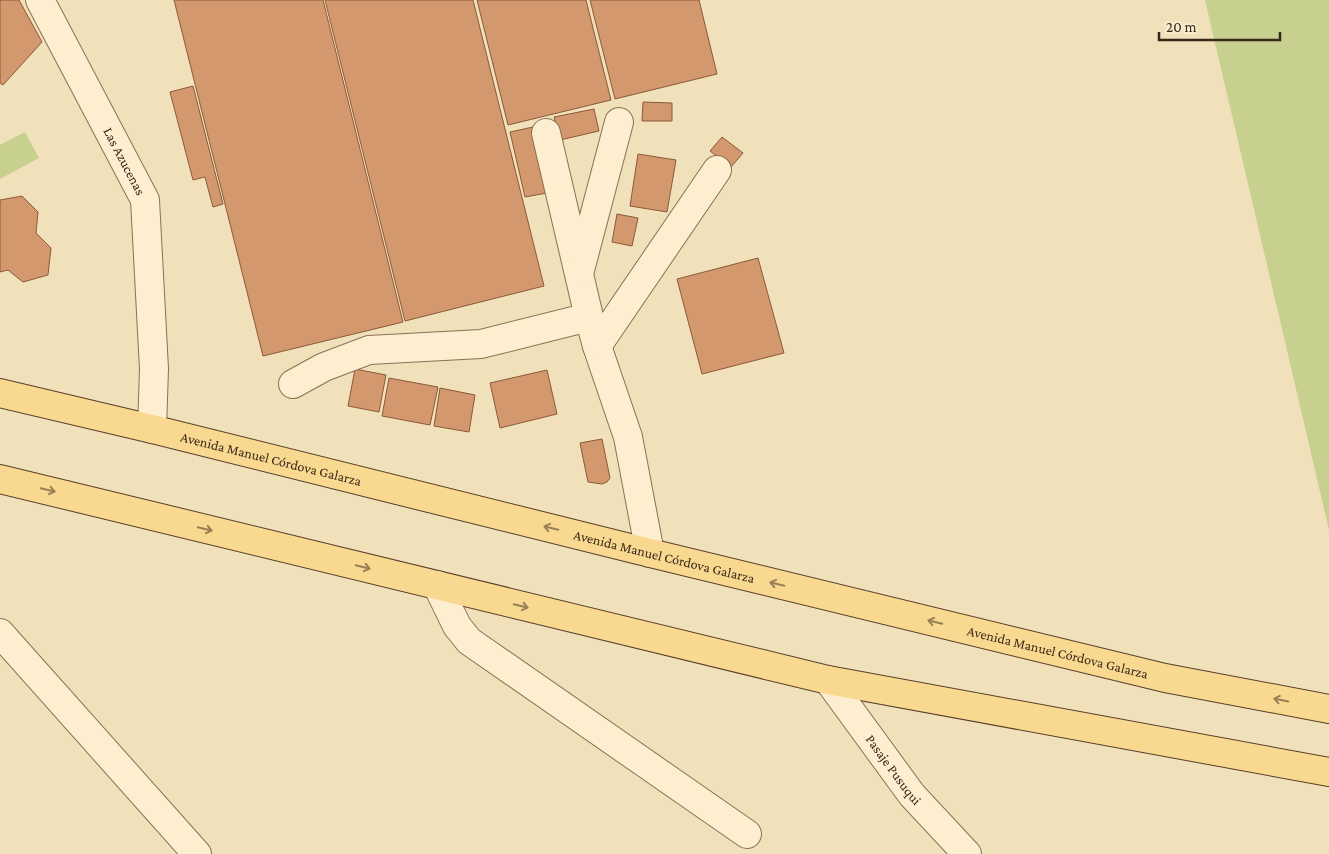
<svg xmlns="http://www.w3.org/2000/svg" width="1329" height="854" font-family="'Crimson Pro',serif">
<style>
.green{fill:#c8d08f}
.building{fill:#d3986e;stroke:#8b5938}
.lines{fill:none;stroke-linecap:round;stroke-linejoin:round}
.minor-casing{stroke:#8a7154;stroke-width:30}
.major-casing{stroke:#573e29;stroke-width:30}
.minor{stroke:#fceecf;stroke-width:28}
.major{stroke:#f9d88f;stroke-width:28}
.oneway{stroke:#988054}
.labels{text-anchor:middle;stroke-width:4;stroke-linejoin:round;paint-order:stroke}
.street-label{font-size:14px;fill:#38281a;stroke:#f8ebcc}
</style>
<rect width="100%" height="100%" fill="#f1e1bb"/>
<!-- green -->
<g class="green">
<polygon points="1205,0 1329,0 1329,530"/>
<polygon points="25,132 39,158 0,179 0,145"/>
</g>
<!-- building -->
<g class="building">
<polygon points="0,0 19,0 42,42 3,85 0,83"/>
<polygon points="174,0 323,0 403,322 263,356"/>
<polygon points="325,0 473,0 544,286 405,321"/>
<polygon points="477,0 586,0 611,100 508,125"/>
<polygon points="590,0 699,0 717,74 615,99"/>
<polygon points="193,86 223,204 213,207 205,177 193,180 170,92"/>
<polygon points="643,102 672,103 672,121 642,121"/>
<polygon points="594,109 599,131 560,140 554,117"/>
<polygon points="533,127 547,193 525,197 510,132"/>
<polygon points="722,137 743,153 731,167 710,151"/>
<polygon points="638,154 676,160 667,212 630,206"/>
<polygon points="22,196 38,212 36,233 51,248 48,275 23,282 8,270 0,272 0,200"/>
<polygon points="617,214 638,218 632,246 612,242"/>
<polygon points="758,258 784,353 702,374 677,279"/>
<polygon points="355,369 386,375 379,412 348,406"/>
<polygon points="547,370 557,414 500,428 490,383"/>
<polygon points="389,378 438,387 430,425 382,416"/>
<polygon points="440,388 475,395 469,432 434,426"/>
<polygon points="602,439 610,478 607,482 602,484 588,482 580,443"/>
</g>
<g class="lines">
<defs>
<g id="minor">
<path id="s1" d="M40,0l105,200 9,169 -2,60"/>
<polyline points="546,133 589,317 597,346 628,437 650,553"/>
<polyline points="580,270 619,122"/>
<polyline points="597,346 717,170"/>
<polyline points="293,384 324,367 369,350 481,344 589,317"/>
<polyline points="437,585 457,626 469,641 747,834"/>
<polyline points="0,633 197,854"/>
<path id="s2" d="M828,680l84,115 55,59"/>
</g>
<g id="major">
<path id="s3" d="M0,393l152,36 498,124 515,125 164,31"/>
<polyline points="0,479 828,680 1329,772"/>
</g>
</defs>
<!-- minor casing -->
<use href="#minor" class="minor-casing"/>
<!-- major casing -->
<use href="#major" class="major-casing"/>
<!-- minor -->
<use href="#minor" class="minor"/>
<!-- major -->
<use href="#major" class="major"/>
</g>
<!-- one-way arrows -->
<defs><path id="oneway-shaft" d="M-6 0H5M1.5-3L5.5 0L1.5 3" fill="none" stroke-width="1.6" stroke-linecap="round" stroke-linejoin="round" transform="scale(1.25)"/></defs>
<g class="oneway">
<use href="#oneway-shaft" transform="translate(48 490) rotate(14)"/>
<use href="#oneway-shaft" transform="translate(551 528) rotate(-166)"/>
<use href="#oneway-shaft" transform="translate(205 529) rotate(14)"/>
<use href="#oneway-shaft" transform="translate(363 567) rotate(14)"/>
<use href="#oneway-shaft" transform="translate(777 584) rotate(-166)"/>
<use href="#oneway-shaft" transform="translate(521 606) rotate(14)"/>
<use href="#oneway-shaft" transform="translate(935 622) rotate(-166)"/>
<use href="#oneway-shaft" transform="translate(1281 700) rotate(-169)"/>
</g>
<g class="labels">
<!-- street labels -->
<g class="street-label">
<text dy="5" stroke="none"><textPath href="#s1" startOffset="182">Las Azucenas</textPath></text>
<text dy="5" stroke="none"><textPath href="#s3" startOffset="279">Avenida Manuel Córdova Galarza</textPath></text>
<text dy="5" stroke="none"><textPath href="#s3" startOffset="684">Avenida Manuel Córdova Galarza</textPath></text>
<text dy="5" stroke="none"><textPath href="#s3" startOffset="1089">Avenida Manuel Córdova Galarza</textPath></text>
<text dy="5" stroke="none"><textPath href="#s2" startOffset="111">Pasaje Pusuqui</textPath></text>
</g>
</g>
<!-- scale -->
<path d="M1159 32v8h121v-8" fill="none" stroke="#38281a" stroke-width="2.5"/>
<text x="1166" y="32" font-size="15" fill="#38281a" stroke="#f8ebcc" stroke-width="4" paint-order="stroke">20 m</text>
</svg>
